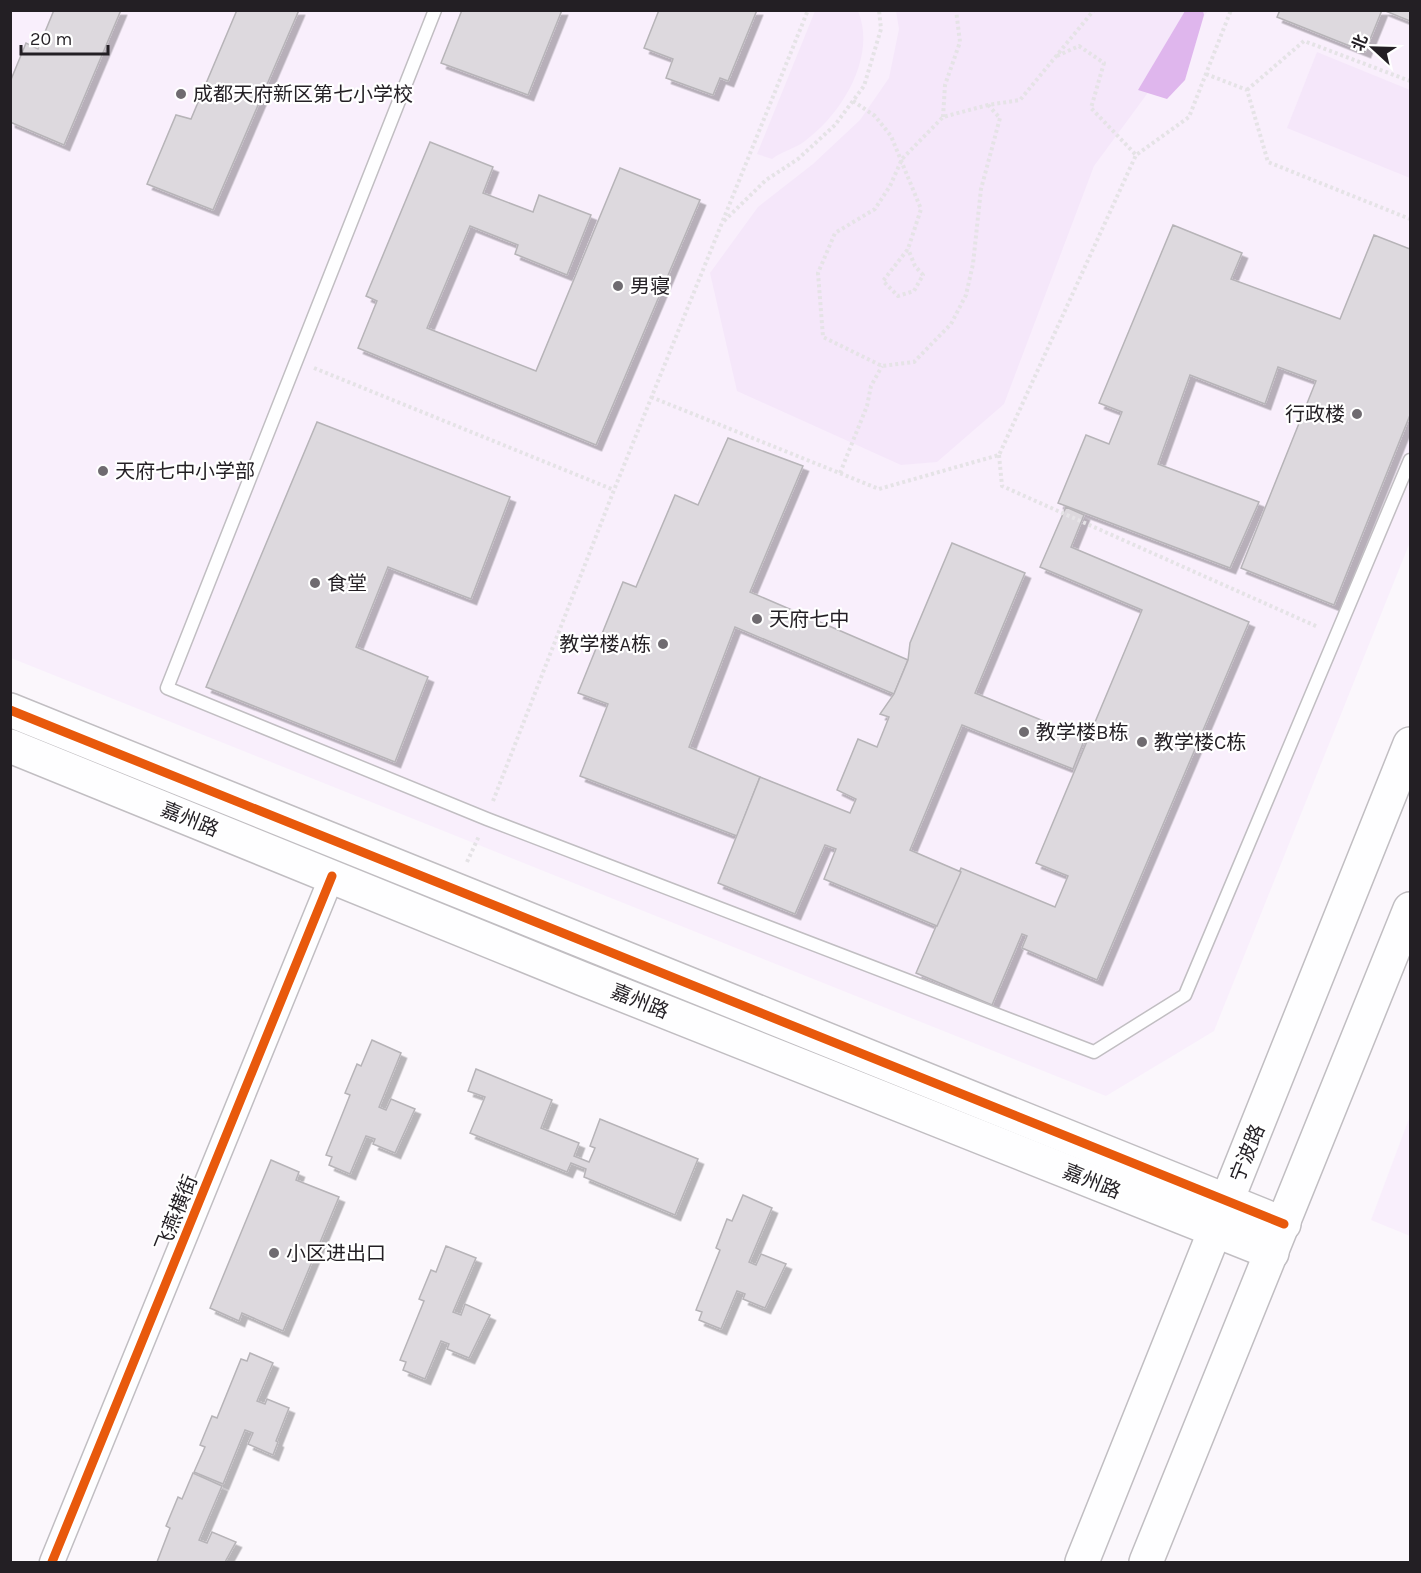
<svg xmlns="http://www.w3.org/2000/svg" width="1421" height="1573" font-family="Karla,'Noto Sans SC',sans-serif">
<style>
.built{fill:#f9effc}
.green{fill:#f5e7fa}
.water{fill:#dfb6ed}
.building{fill:#ddd9de;stroke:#b7b4b8;stroke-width:1.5;filter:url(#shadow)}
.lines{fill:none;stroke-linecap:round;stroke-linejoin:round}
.lane-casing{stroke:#c1bec2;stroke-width:15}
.street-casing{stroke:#c1bec2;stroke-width:27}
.secondary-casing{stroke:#c1bec2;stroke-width:36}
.path{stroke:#e5e3e6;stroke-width:4;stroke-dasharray:3 3;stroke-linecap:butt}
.lane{stroke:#fefeff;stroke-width:12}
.street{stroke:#fefeff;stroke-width:24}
.secondary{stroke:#fefeff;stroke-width:33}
.cycleway-casing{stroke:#fff;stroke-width:13}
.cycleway{stroke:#e8590c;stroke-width:9}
.poi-dot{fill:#6f6b70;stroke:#fff;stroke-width:2}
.labels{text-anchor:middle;stroke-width:4.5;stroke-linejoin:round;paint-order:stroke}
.poi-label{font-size:20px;fill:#231f24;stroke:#fff;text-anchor:start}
.street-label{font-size:20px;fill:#231f24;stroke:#fff}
</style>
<defs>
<filter id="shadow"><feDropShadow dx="5.5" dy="5.5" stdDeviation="0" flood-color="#0004"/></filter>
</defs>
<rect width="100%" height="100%" fill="#fbf7fc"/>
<!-- built -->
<g class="built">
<polygon points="10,11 1410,11 1410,542 1214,1031 1106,1096 11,658"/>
<polygon points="1410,1116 1410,1236 1371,1220"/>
</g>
<!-- green -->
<g class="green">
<path d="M815,11h43c19,45 -16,103 -53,130 -10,8 -23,10 -33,18l-15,-5z"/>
<polygon points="896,11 1208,11 1094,166 1004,404 937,462 901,465 737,391 710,273 758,207 813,164 860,120 889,78 899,29"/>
<polygon points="1317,52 1410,90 1410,178 1287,128"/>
</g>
<!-- water -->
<polygon class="water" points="1185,11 1203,11 1204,15 1185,80 1167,99 1138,90"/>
<!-- building -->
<g class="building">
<polygon points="54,10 121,10 64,145 10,122 10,82 26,43 38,49"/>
<polygon points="237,10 299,10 213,210 147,184 176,115 191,119"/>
<polygon points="462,10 562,10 528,95 441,63"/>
<polygon points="659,10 757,10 728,81 720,78 713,95 666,78 673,59 644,48"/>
<polygon points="1280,10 1382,10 1365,52 1277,17"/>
<polygon points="1383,10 1410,10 1410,21"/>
<polygon points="430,142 493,167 483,193 533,212 539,195 591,215 567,275 515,254 518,245 470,226 427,328 536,371 620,168 700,200 596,445 358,348 377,301 366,296"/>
<polygon points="1173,225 1242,253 1231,279 1340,319 1374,235 1410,249 1410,415 1334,605 1241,568 1316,381 1278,367 1265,404 1190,375 1158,464 1259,502 1230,568 1058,503 1086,435 1109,444 1122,412 1099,403"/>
<polygon points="317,422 510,497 471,599 388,567 356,647 428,677 395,762 206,687"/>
<polygon points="728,438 803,466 750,592 908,660 894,694 735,627 689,747 760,777 737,836 580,776 608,704 578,693 623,582 636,587 675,495 698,505"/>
<polygon points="1066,507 1084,515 1071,547 1249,622 1097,980 1022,948 1027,936 1022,934 992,1005 916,973 961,868 1055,907 1068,876 1036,863 1142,610 1040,567"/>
<polygon points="952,543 1025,573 975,693 1085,738 1073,769 962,725 910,850 961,872 937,926 824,879 836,849 825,845 795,914 718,883 760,777 850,813 856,799 837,790 858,739 877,747 889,717 880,714 894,694 908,660 910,643"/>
<polygon points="372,1040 401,1053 379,1107 386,1110 391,1099 415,1109 395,1153 373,1144 375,1139 366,1136 350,1174 329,1165 332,1157 326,1155 350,1095 345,1093 357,1064 361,1066"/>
<polygon points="476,1069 552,1100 541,1128 579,1143 574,1156 589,1162 595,1148 590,1146 600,1119 698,1159 675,1215 584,1177 586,1169 571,1163 567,1172 470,1133 485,1097 468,1091"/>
<polygon points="271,1160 299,1172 296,1180 339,1197 283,1331 242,1313 239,1321 210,1308"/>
<polygon points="743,1195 772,1208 749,1262 756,1265 761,1254 786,1264 765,1308 743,1299 745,1294 737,1291 721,1329 699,1320 702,1312 696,1310 720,1250 716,1248 727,1219 732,1221"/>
<polygon points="446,1246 476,1258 453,1312 461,1315 465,1304 490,1315 469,1358 447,1349 449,1344 441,1341 425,1379 403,1370 406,1362 400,1360 424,1301 419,1299 431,1270 436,1272"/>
<polygon points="250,1353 273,1363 257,1401 265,1404 267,1399 289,1408 276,1441 278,1442 273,1455 248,1444 253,1433 245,1430 223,1484 194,1472 205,1447 200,1445 212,1416 217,1418 241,1359 247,1361"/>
<polygon points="193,1473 222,1486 199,1540 207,1543 212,1532 236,1542 225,1562 157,1562 170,1528 166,1526 178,1497 182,1499"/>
</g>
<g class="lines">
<defs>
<polyline id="lane" points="435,10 167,688 487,819 1094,1052 1185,995 1410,460"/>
<polyline id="street" points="52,1562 332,876"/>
<g id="secondary">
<polyline points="10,710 1284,1224"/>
<polyline points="10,746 583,979 1272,1253"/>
<polyline points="1082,1562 1410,744"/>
<polyline points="1146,1562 1410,909"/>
</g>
</defs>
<!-- lane casing -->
<use href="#lane" class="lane-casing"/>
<!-- street casing -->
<use href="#street" class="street-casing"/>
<!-- secondary casing -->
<use href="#secondary" class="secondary-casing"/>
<!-- path -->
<g class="path">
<polyline points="1057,56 1079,46 1104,63 1091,108 1136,155"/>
<polyline points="1206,74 1247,90 1268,162 1410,219"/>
<polyline points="1247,90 1304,41 1410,81"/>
<polyline points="853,101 875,116 891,136 921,209 908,249 883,281 898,296 914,291 923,275 915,266 908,249"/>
<polyline points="988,105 1000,118 981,189 973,264 966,295 951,324 914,362 882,366 823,337 818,273 835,233 875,209 890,186 902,159 943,117 988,105 1020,100 1094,10"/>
<polyline points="943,117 945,85 960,42 956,10"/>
<polyline points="724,221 766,180 798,159 835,125 864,86 881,29 879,10"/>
<polyline points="314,368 614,490"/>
<polyline points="651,397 879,489 999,455 1136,155 1189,117 1231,10"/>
<polyline points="999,455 1002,486 1318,627"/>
<polyline points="840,473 867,406 871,386 882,366"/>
<polyline points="493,801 614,490 808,10"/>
<polyline points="467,862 479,836"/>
</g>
<!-- lane -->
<use href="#lane" class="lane"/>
<!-- street -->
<use href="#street" class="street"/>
<!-- secondary -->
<use href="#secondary" class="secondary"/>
<defs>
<g id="cycleway">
<polyline points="10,710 1284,1224"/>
<polyline points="52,1562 332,876"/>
</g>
</defs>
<!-- cycleway casing -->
<use href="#cycleway" class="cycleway-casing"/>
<!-- cycleway -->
<use href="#cycleway" class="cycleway"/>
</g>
<!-- markers -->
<g class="poi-dot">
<circle cx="181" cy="94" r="6"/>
<circle cx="618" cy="286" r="6"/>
<circle cx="1357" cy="414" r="6"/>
<circle cx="103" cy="471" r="6"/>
<circle cx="315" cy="583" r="6"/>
<circle cx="757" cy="619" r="6"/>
<circle cx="663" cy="644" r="6"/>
<circle cx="1024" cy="732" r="6"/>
<circle cx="1142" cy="742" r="6"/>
<circle cx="274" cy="1253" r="6"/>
</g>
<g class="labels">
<!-- poi labels -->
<g class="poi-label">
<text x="193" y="101">成都天府新区第七小学校</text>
<text x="630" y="293">男寝</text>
<text x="1345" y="421" text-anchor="end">行政楼</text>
<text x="115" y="478">天府七中小学部</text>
<text x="327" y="590">食堂</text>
<text x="769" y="626">天府七中</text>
<text x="651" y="651" text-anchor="end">教学楼A栋</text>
<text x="1036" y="739">教学楼B栋</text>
<text x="1154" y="749">教学楼C栋</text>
<text x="286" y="1260">小区进出口</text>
</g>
<!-- street labels -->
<g class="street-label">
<text transform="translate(190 819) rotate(22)" y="7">嘉州路</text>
<text transform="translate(640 1001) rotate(22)" y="7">嘉州路</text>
<text transform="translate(1247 1153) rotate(-68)" y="7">宁波路</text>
<text transform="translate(1092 1181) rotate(22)" y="7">嘉州路</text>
<text transform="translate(176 1213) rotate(-68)" y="7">飞燕横街</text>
</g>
</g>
<!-- border -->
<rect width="1421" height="1573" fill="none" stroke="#231f24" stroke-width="24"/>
<!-- north arrow -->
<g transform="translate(1373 48) rotate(292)" stroke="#ffffff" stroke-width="4.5" paint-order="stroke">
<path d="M0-4.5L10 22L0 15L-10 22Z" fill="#231f24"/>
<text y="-9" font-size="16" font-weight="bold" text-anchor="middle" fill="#231f24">北</text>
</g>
<!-- scale -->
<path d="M21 45v9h87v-9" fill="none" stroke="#231f24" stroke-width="3"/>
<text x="30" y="45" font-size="18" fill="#231f24" stroke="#ffffff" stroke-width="4.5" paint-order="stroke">20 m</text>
</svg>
